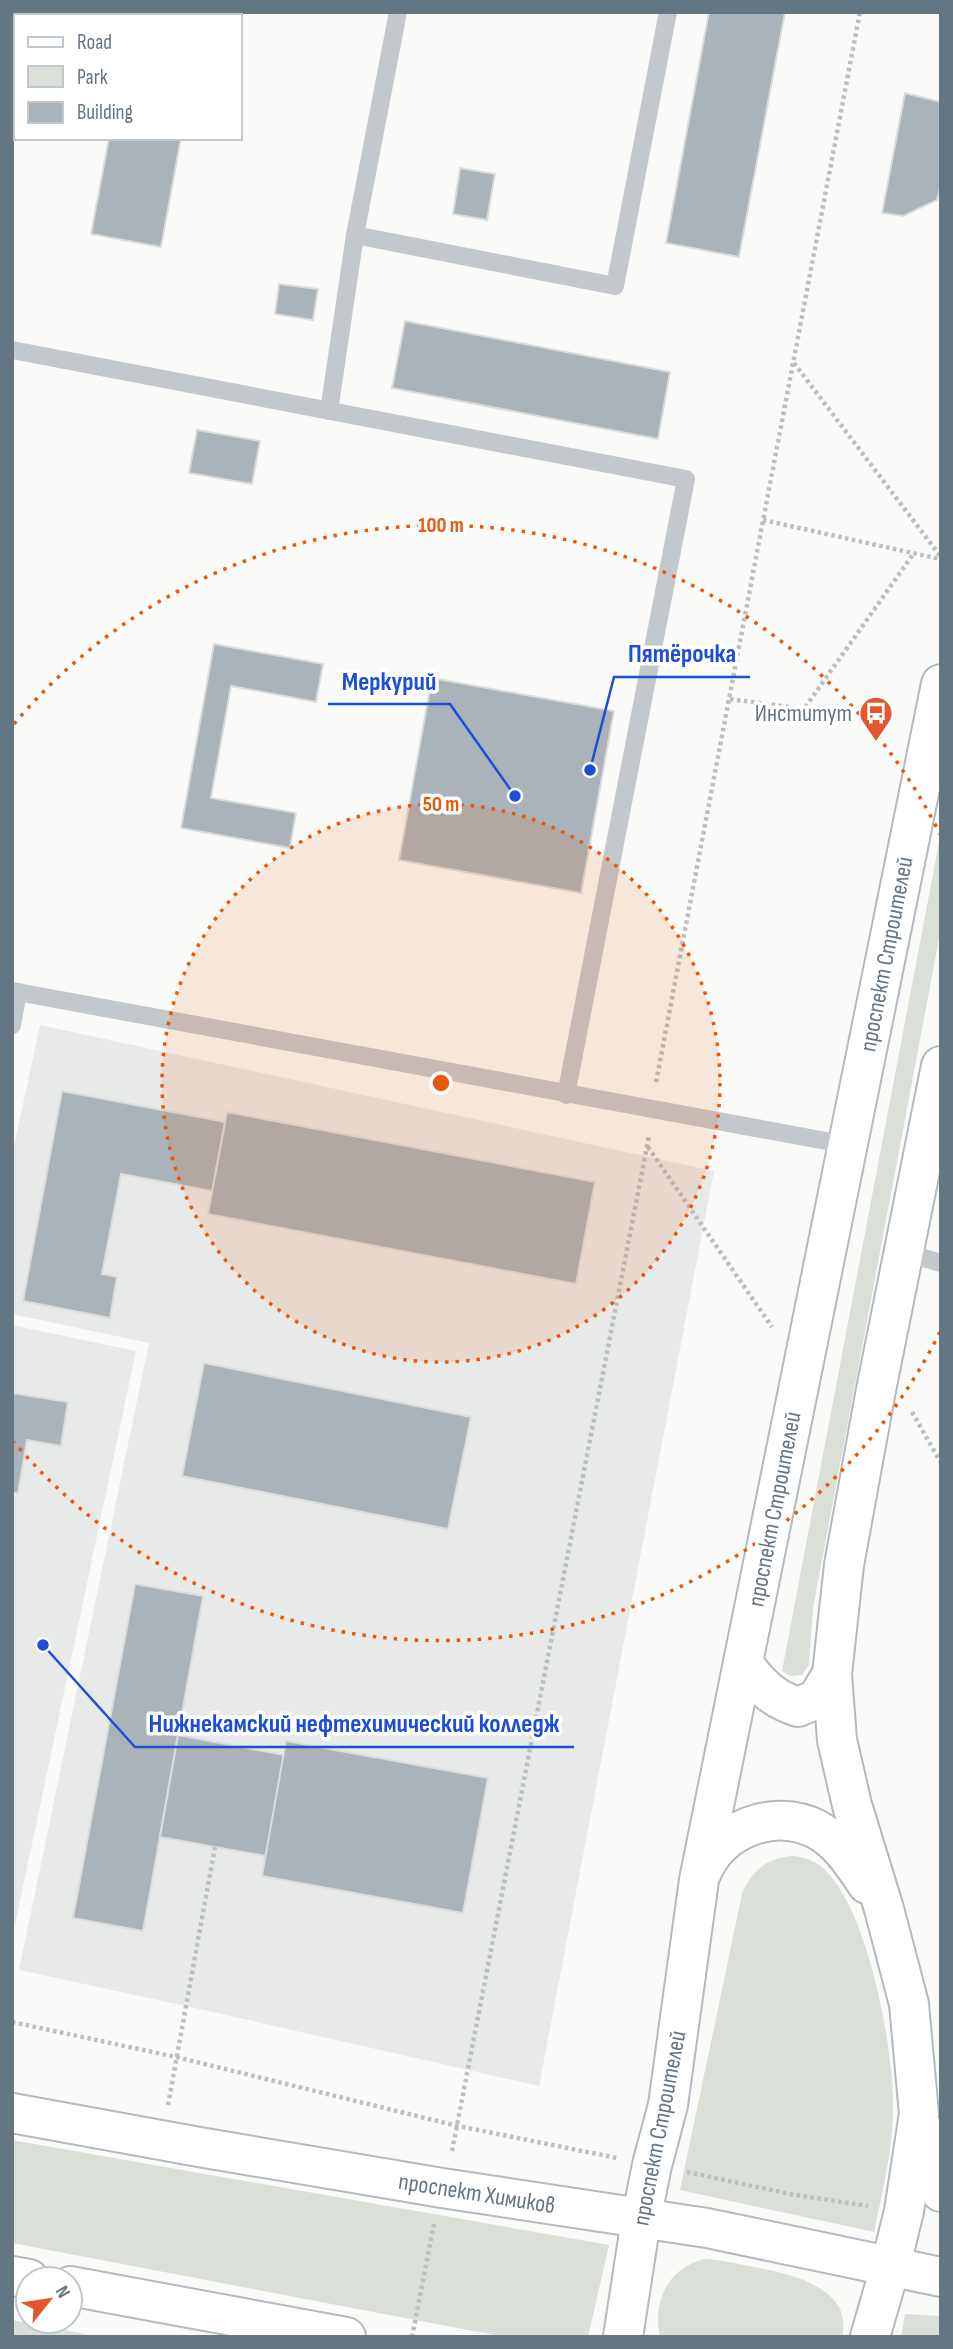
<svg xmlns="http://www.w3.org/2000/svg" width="953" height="2349" font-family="'Sofia Sans Condensed',sans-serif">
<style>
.built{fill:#e8e9e9}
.green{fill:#dadfd7}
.building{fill:#aab3b9;stroke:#dcdcda;stroke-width:2}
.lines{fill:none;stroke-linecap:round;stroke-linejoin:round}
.secondary-casing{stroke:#b3babf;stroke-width:42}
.primary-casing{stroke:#b5babe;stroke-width:42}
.path{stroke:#bbbfc2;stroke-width:4.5;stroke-dasharray:3.5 3.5;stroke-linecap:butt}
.service{stroke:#c3c8cc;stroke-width:18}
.secondary{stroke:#fff;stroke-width:38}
.primary{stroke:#fff;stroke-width:38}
.ring{fill:none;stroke:#e8590c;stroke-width:3.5;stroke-dasharray:3.5 7}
.labels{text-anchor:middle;stroke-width:7;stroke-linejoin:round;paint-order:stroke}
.poi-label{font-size:24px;fill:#657683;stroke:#fff;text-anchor:end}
.street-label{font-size:24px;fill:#657683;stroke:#fff}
.centre{fill:#e8590c;stroke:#fff;stroke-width:3.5}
.ring-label{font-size:21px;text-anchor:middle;font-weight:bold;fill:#e8590c;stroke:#fff;stroke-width:7;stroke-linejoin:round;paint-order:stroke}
.leader{fill:none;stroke:#1d4ed8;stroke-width:2.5}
.callout-dot{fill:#1d4ed8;stroke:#fff;stroke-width:2.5}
.callout-label{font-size:26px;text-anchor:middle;font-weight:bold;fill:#1d4ed8;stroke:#fff;stroke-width:7;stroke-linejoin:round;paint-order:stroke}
</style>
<rect width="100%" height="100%" fill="#fafaf8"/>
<!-- built -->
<g class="built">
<polygon points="40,1025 714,1171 539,2086 186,2006 19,1970 149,1343 12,1314 12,1155"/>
<polygon points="12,1325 136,1351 12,1939"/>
</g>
<!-- green -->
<g class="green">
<polygon points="941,832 941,928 813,1608 809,1665 802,1675 791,1676 782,1671"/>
<path d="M794,1856c13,2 24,6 33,16 41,42 65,170 66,228 1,44 -10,89 -19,132l-194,-42 62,-296c10,-24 26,-37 52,-38z"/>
<polygon points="12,2140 609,2245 588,2337 505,2337 12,2243"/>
<path d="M705,2259c17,1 33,5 49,8 35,7 100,20 88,70h-182c-8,-35 8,-70 45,-78z"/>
<polygon points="905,2314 941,2316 941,2337 901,2337"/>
<polygon points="12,2320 100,2337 12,2337"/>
</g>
<!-- building -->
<g class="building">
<polygon points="133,12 205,12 204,16 132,16"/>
<polygon points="709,12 785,12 739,257 666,243"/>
<polygon points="905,93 941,102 941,184 937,200 903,216 882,213"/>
<polygon points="109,138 181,138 161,247 91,234"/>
<polygon points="460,168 495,174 487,220 453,214"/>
<polygon points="279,284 318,289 313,320 275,314"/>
<polygon points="405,321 670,372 658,439 392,388"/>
<polygon points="197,430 260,441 252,484 189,473"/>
<polygon points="214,644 323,664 316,702 231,686 211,798 296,813 290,848 181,828"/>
<polygon points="432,678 614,711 581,893 399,860"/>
<polygon points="62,1091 225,1122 212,1191 121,1174 102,1274 117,1277 110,1318 23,1301"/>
<polygon points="227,1112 595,1182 576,1284 208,1214"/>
<polygon points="204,1363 471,1417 448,1529 182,1476"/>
<polygon points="12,1393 68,1402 61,1446 27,1440 18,1493 12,1493"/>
<polygon points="135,1584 203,1596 143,1931 73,1918"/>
<polygon points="178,1735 284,1755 266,1856 160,1837"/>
<polygon points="286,1741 488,1778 463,1913 262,1876"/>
</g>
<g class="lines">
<defs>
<g id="secondary">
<path d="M743,1663c16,22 30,36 55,44l19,-8 15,-25"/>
<path d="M702,1872c18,-43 71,-64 114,-43 23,12 37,34 51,55"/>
<polyline points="923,2130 941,2192"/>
<polyline points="641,2220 652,2165 668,2105 699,1880 941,684"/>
<polyline points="890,2268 904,2211 919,2114 909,2004 884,1909 852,1805 837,1740 832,1674 844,1565 876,1390 941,1066"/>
</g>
<g id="primary">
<polyline points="12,2113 199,2147 442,2188 707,2228 941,2277"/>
<polyline points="12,2276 29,2279"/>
<polyline points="70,2286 346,2337"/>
<polyline points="623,2337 641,2220"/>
<polyline points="870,2337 890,2268"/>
</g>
</defs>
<!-- secondary casing -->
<use href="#secondary" class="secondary-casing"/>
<!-- primary casing -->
<use href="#primary" class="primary-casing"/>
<!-- path -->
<g class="path">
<polyline points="794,363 941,557"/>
<polyline points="763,520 940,559"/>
<polyline points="730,699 804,709 914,553"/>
<polyline points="656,1082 860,12"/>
<polyline points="648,1147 772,1327"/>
<polyline points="912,1412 941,1463"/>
<polyline points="12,2022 176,2057 458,2126 617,2158"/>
<polyline points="168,2105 215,1847"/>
<polyline points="452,2151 649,1136"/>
<polyline points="687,2172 790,2194 868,2206"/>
<polyline points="412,2337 434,2224"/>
</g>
<!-- service -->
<g class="service">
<polyline points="398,12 355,235 615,286 668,12"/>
<polyline points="12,350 686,479 566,1095"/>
<polyline points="329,411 355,235"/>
<polyline points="12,991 848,1145"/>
<polyline points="12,1025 18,992"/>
<polyline points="903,1252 941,1263"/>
</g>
<!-- secondary -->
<use href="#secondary" class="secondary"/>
<!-- primary -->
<use href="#primary" class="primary"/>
</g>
<!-- distance rings -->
<circle cx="441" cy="1083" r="279" fill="#e8590c" fill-opacity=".12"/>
<g class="ring">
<circle cx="441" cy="1083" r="279"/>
<path d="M940 1332A558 558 0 0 1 14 1442M14 724A558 558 0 0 1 940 834"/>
</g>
<!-- icons -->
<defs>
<symbol id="bus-pin" viewBox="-11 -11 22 30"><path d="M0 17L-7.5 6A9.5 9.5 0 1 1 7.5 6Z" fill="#e4572e" stroke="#fff"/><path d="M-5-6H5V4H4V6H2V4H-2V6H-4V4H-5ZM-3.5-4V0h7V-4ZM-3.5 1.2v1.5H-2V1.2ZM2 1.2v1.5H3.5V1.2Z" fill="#fff"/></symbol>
</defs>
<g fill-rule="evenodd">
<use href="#bus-pin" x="857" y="694" width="38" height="52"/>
</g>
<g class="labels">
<!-- poi labels -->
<g class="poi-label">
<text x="852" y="721">Институт</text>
</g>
<!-- street labels -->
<g class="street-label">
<text transform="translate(886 954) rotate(-79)" y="8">проспект Строителей</text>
<text transform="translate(774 1509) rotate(-79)" y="8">проспект Строителей</text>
<text transform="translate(659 2128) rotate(-79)" y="8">проспект Строителей</text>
<text transform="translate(477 2193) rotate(9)" y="8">проспект Химиков</text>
</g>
</g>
<circle cx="441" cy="1083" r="10" class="centre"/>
<g class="ring-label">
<text x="441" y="532">100 m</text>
<text x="441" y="811">50 m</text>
</g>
<!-- callouts -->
<path class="leader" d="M590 770L614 677H750M515 796L450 704H328M43 1645L135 1747H574"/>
<g class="callout-dot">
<circle cx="590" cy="770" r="7"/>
<circle cx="515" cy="796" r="7"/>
<circle cx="43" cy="1645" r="7"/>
</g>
<g class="callout-label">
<text x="682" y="662">Пятёрочка</text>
<text x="389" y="690">Меркурий</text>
<text x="354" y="1732">Нижнекамский нефтехимический колледж</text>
</g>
<!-- border -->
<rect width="953" height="2349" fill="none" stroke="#657683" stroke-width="28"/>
<!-- legend -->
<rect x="14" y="14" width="228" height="126" fill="#ffffff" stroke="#c1c8cd" stroke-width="2"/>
<rect x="28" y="37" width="35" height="10" fill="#ffffff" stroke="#c1c8cd" stroke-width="2"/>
<text x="77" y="49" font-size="21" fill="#657683">Road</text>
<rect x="28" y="66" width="35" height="21" fill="#dadfd7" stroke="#c1c8cd" stroke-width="2"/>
<text x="77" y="84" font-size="21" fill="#657683">Park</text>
<rect x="28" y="102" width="35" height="21" fill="#aab3b9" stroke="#c1c8cd" stroke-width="2"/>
<text x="77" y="119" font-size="21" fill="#657683">Building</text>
<!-- north arrow -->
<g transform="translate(49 2300) rotate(60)"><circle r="33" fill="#ffffff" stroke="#c1c8cd" stroke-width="2"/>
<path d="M0-5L12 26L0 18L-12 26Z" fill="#e4572e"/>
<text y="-10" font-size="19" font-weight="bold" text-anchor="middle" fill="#657683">N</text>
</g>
</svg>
